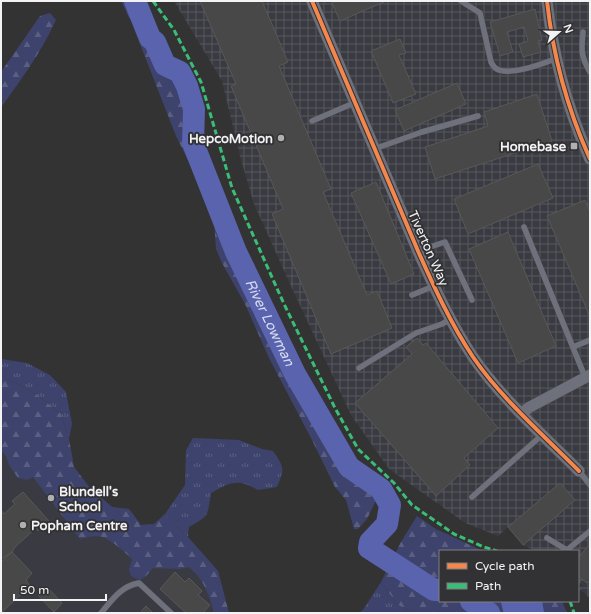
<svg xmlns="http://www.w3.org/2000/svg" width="591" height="614" font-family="'Varela Round',sans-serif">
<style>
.built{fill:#3a3b42}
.industrial{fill:url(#industrial-grid)}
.grass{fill:url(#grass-tufts)}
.forest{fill:url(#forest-firs)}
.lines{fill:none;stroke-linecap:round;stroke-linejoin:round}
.river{stroke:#5a64ae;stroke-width:22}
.building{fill:#484848;stroke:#585858}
.lane-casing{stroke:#525253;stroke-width:6}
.street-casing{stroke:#525253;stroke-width:12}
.lane{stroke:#6e707b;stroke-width:5.5}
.street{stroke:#6e707b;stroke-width:11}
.quiet{stroke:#3abd76;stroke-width:3;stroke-dasharray:6 3;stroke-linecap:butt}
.cycleway-casing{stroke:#323235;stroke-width:6}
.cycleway{stroke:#f5874c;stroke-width:4}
.poi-dot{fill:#b0b0b1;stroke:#323235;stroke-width:1.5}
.labels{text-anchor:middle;stroke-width:4;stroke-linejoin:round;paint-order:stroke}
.poi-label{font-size:13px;font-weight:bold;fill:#f3f3f5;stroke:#323235;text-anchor:end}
.street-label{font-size:13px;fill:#f3f3f5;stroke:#323235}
.water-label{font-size:14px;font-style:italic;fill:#d6dbf1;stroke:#323235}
</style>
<defs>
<pattern id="industrial-grid" width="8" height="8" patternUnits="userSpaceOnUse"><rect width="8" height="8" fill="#3a3b42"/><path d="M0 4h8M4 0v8" fill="none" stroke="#57585e"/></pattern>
<pattern id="grass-tufts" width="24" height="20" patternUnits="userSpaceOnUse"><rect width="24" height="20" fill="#3d436c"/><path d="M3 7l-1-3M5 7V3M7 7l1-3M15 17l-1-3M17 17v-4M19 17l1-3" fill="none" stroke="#5a5f82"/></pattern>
<pattern id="forest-firs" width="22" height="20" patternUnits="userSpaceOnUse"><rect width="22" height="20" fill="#3d436c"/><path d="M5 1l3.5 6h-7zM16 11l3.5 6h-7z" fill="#5a5f82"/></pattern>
</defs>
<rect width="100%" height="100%" fill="#333334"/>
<!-- built -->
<polygon class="built" points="1,375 69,439 74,467 90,488 112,507 129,509 141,525 154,524 165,514 188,537 218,571 229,613 1,613"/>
<!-- industrial -->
<polygon class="industrial" points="174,1 590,1 590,598 579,589 582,585 578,581 581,578 578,576 578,551 536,551 523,545 508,527 498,536 465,523 389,469 351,415 291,286 254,204 241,160 222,81"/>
<!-- grass -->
<g class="grass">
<polygon points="1,359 27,363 50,375 66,392 72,424 69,439 61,414 36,394 1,375"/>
<path d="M193,438l46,2 23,9 11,2c11,16 12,17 4,36l-19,3c-21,-12 -27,-8 -47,3 -4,24 -1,22 -22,34l-1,10 -23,-23 20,-29 1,-35z"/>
<polygon points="381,582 398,605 416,613 358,613 363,610"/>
</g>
<!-- forest -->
<g class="forest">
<polygon points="121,1 130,1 143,35 150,44 166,73 177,79 188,103 191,144 198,167 222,225 228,247 303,397 340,461 354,478 368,486 377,498 367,519 358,529 354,529 346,500 335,487 311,438 269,358 245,304 222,263 216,249 214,221 207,199 176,136 131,21"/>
<path d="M50,13l6,7c-15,32 -34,59 -55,87v-35l39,-56z"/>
<path d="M1,375l35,19 25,20 8,25 5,28 16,21 22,19 17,2 12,16 13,-1 11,-10 23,23 30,34 11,42h-15c-4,-16 -11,-37 -26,-46l-8,2 -27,-1 -6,7 -7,5 -9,-4 -2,-6 3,-11c-7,-7 -20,-18 -29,-22 -7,-2 -16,0 -23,2l-47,-62 -6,3 -9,-2 -9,-13 -3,-9 -5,-6z"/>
<polygon points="417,516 436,529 483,551 440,551 440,601 562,601 567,613 416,613 398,605 381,582 401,542"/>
</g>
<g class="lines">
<!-- river -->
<g class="river">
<path id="s1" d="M135,1l15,37 5,4 10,23 15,7 7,14 7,23 -1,34 43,109 59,122 54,93 32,22 9,16 -3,19 -17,18 -1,6 65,42h6"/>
<polyline points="471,601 489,613"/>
<polyline points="512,601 515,613"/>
<polyline points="531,601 533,613"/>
</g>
</g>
<!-- building -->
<g class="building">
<polygon points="200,1 262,1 288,62 279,66 331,189 323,192 367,295 377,291 392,328 331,354 272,214 283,209 231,86 236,84"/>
<polygon points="336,1 386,1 340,21 332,3"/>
<polygon points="535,9 542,40 538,41 541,52 523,57 519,44 528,41 524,27 507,32 513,52 500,56 490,22"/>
<polygon points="400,39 406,53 399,55 416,94 393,103 371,51"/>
<polygon points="457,83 466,104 404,131 395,110"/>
<polygon points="537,94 552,141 435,179 425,147 488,126 484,112"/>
<polygon points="538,164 553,198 468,234 454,199"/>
<polygon points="376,182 414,274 391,284 351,193"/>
<polygon points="585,200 590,212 590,317 547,216"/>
<polygon points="508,232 556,346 518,363 469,249"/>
<polygon points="417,338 423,345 426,343 498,428 464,458 470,465 436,496 355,403 412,354 406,347"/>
<polygon points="560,483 575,500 523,545 508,527"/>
<polygon points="23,492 49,521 38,531 36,528 15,547 12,552 1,559 1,510 4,514 15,504 12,501"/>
<polygon points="590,544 590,580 587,583 578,576 578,558"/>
<polygon points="12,552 32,573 26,580 30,586 1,613 1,562"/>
<polygon points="175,572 185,582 189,578 202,591 198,595 210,605 203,613 186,613 160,589"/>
<polygon points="47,587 62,603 54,612 38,595"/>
<polygon points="146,606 153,613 140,613"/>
</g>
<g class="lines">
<defs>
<g id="lane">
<path d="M461,1l19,12 11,49c2,4 4,7 8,8 14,5 43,-6 56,-11"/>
<path d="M583,32c-2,18 -2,25 7,40"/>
<polyline points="312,121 354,103"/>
<polyline points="374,149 422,132 478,116"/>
<polyline points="524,227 585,377"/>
<polyline points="418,251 445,242 472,300"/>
<polyline points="412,295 434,286"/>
<polyline points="573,347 590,340"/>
<polyline points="359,368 416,333 442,324 451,319"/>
<polyline points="579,471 590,485"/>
<polyline points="472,497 542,435"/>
<polyline points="547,538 567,550 590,531"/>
<path d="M101,613c11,-13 20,-27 38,-30l32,30"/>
</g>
<g id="street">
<path d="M312,1l106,250c16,36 33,73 55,106 28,41 71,79 106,114"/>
<path d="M547,1c6,55 20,107 43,158"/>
<polyline points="522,414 528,408 590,375"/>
</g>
</defs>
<!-- lane casing -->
<use href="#lane" class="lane-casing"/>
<!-- street casing -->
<use href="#street" class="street-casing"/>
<!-- lane -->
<use href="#lane" class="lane"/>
<!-- street -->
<use href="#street" class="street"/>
<!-- quiet -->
<g class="quiet">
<polyline points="153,1 174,30 201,82 232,188 284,304 335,408 358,449 394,483 412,505 454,534 484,547 497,551"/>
<polyline points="570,601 574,613"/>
</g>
<defs>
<g id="cycleway">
<path d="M312,1l106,250c16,36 33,73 55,106 28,41 71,79 106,114"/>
<path d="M547,1c6,55 20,107 43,158"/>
</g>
</defs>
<!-- cycleway casing -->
<use href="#cycleway" class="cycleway-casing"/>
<!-- cycleway -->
<use href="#cycleway" class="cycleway"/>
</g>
<!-- markers -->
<g class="poi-dot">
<circle cx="281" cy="138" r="4"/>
<rect x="570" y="142" width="8" height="8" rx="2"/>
<circle cx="51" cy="498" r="4"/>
<circle cx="23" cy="525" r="4"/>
</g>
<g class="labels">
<!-- poi labels -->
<g class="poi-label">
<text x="273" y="143">HepcoMotion</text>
<text x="566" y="151">Homebase</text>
<text x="59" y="496" text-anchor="start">Blundell's<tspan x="59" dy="15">School</tspan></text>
<text x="31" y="530" text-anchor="start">Popham Centre</text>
</g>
<!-- street labels -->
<g class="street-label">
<text transform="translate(429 248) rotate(66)" y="5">Tiverton Way</text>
</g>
<!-- water labels -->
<g class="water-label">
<text dy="5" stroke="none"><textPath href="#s1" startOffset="357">River Lowman</textPath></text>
</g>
</g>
<!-- border -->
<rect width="591" height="614" fill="none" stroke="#f3f3f5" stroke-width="4"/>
<!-- legend -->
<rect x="439" y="550" width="140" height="52" fill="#323235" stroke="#7f7f82"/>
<rect x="447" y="563" width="20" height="6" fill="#f5874c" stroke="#7f7f82"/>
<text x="475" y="570" font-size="12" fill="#f3f3f5">Cycle path</text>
<rect x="447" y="583" width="20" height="6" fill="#3abd76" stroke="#7f7f82"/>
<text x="475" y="590" font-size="12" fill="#f3f3f5">Path</text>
<!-- north arrow -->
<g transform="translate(559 32) rotate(70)" stroke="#323235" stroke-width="3" paint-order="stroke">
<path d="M0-3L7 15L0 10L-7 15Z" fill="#f3f3f5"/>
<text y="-6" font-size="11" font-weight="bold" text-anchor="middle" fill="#f3f3f5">N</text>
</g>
<!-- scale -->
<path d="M14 594v6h92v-6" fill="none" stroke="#f3f3f5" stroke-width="2"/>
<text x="20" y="594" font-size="12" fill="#f3f3f5" stroke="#323235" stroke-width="3" paint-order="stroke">50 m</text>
</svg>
